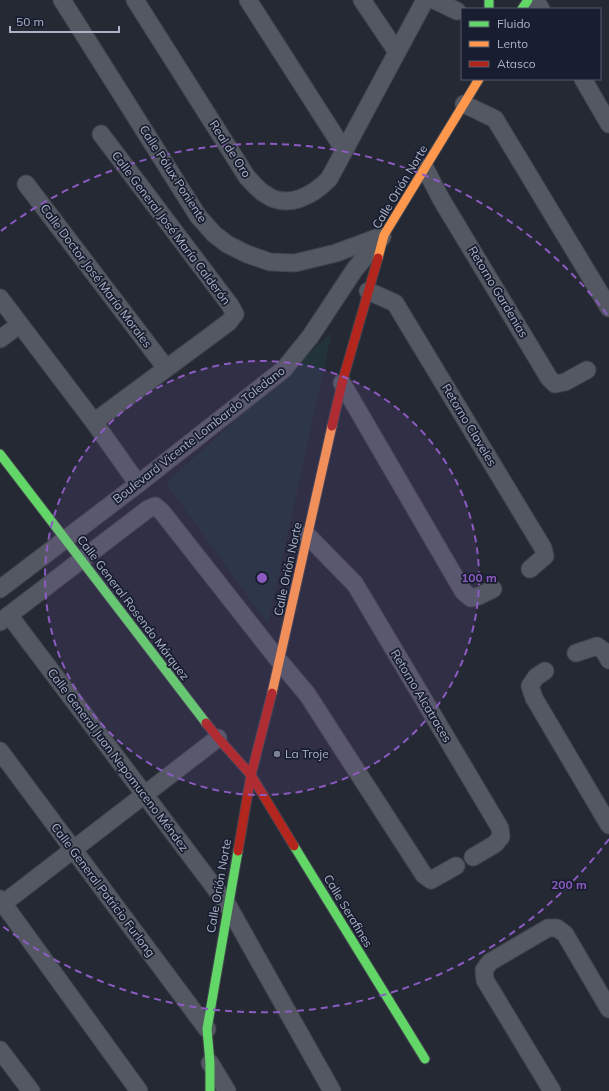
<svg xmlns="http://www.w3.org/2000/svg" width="609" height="1091" font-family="Mulish,sans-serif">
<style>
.green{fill:#22333a}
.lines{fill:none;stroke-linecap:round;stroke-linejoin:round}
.street-casing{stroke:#41444d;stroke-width:19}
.fast-casing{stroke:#41444d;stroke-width:11}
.slow-casing{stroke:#41444d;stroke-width:11}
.jam-casing{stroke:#41444d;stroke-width:11}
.street{stroke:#545862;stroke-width:17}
.fast{stroke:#63d668;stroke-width:9}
.slow{stroke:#ff974d;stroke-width:9}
.jam{stroke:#b3261e;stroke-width:9}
.ring{fill:none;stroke:#8c5bc2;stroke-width:2;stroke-dasharray:7 5}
.poi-dot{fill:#7d8394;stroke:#181e2f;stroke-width:1.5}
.labels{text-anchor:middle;stroke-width:3.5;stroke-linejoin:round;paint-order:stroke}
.street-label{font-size:12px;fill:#adb3c7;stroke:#181e2f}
.poi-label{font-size:12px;fill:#adb3c7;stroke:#181e2f;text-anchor:start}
.centre{fill:#8c5bc2;stroke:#181e2f;stroke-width:2}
.ring-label{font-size:12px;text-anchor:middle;font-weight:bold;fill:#8c5bc2;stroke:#181e2f;stroke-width:3.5;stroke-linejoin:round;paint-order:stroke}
</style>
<rect width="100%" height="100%" fill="#252934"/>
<!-- green -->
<polygon class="green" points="332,332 268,624 166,483"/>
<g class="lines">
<defs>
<g id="street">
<polyline points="62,0 198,216 214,234 227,244 247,254 270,262 295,263 336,253 382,236"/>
<path d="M135,0l112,177c5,5 11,13 18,17 22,16 47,2 64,-15l95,-177 2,-2"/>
<polyline points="248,0 344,150"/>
<polyline points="362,0 397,52"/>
<polyline points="434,0 457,11"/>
<polyline points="535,0 541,9"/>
<polyline points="583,79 609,124"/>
<polyline points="464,104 495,119 609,308"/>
<polyline points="425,168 441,199 549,378 555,384 565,382 587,370"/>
<polyline points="26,184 166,368"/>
<polyline points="368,291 395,303 543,548 545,556 530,569"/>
<polyline points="0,298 94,422 138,484"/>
<polyline points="0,339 19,325"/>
<polyline points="342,383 463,591 471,598 479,596 493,589"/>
<polyline points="94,422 229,322 235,314 230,305 101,134"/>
<polyline points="307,535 355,584 500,828 501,837 495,844 473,857"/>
<polyline points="0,589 138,484 284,369 310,337 355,269 382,237"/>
<polyline points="9,615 227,904 332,1091"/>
<polyline points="0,622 148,509 155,506 162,512 280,662 307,694 424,875 431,880 456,866"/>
<polyline points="576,653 597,646 604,651 609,660"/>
<polyline points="545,671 536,677 530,686 534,698 609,825"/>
<polyline points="0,751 207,1029"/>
<polyline points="0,899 139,1091"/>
<polyline points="0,906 218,738"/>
<polyline points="0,1050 31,1091"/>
<polyline points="210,1063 227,1091"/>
<polyline points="552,1091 485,980 484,970 490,962 548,928 557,928 565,934 609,1009"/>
</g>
<g id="fast">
<polyline points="489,0 489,9"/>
<polyline points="522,9 528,0"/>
<polyline points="0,454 206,723"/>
<polyline points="294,846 425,1059"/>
<polyline points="210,1091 210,1063 207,1029 238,851"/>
</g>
<g id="slow">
<polyline points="378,258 384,235 479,79"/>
<polyline points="272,693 332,426"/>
</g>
<g id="jam">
<polyline points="332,426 342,383 378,258"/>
<polyline points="206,723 218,738 251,775 294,846"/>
<polyline points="238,851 251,775 272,693"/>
</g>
</defs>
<!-- street casing -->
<use href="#street" class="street-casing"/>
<!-- fast casing -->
<use href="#fast" class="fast-casing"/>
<!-- slow casing -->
<use href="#slow" class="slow-casing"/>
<!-- jam casing -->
<use href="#jam" class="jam-casing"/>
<!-- street -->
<use href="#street" class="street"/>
<!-- fast -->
<use href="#fast" class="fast"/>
<!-- slow -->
<use href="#slow" class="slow"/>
<!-- jam -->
<use href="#jam" class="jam"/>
</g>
<!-- distance rings -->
<circle cx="262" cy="578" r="217" fill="#8c5bc2" fill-opacity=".12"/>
<g class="ring">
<circle cx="262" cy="578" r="217"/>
<path d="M609 839A434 434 0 0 1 1 925M1 231A434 434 0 0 1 609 317"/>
</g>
<!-- markers -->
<circle class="poi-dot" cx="277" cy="754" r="4"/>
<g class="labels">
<!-- street labels -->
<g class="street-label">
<text transform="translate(230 149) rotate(57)" y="4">Real de Oro</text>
<text transform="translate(173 174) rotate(57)" y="4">Calle Pólux Poniente</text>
<text transform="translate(400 187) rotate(-59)" y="4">Calle Orión Norte</text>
<text transform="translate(171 228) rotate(53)" y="4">Calle General José María Calderón</text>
<text transform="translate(96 276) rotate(53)" y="4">Calle Doctor José María Morales</text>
<text transform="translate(498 292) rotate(59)" y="4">Retorno Gardenias</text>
<text transform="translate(469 425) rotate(59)" y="4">Retorno Claveles</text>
<text transform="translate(199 435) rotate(-38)" y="4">Boulevard Vicente Lombardo Toledano</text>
<text transform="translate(288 569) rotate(-78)" y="4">Calle Orión Norte</text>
<text transform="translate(133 608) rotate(53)" y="4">Calle General Rosendo Márquez</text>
<text transform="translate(421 696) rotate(59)" y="4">Retorno Alcatraces</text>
<text transform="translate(118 760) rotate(53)" y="4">Calle General Juan Nepomuceno Méndez</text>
<text transform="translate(219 886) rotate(-80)" y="4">Calle Orión Norte</text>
<text transform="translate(103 890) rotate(53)" y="4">Calle General Patricio Furlong</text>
<text transform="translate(348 911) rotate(59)" y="4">Calle Serafines</text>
</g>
<!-- poi labels -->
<g class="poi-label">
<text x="285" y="758">La Troje</text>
</g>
</g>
<circle cx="262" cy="578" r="6" class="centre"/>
<g class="ring-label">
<text x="479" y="582">100 m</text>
<text x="569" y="889">200 m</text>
</g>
<!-- legend -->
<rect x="461" y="8" width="140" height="72" fill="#181e2f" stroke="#545a6c"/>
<rect x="469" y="21" width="20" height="6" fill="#63d668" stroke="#545a6c"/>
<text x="497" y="28" font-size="12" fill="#adb3c7">Fluido</text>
<rect x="469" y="41" width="20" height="6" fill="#ff974d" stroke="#545a6c"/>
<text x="497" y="48" font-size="12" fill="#adb3c7">Lento</text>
<rect x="469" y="61" width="20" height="6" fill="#b3261e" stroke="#545a6c"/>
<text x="497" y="68" font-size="12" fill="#adb3c7">Atasco</text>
<!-- scale -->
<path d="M10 26v6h109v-6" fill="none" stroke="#adb3c7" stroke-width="2"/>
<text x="16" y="26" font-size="12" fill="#adb3c7" stroke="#181e2f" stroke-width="3" paint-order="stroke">50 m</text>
</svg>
